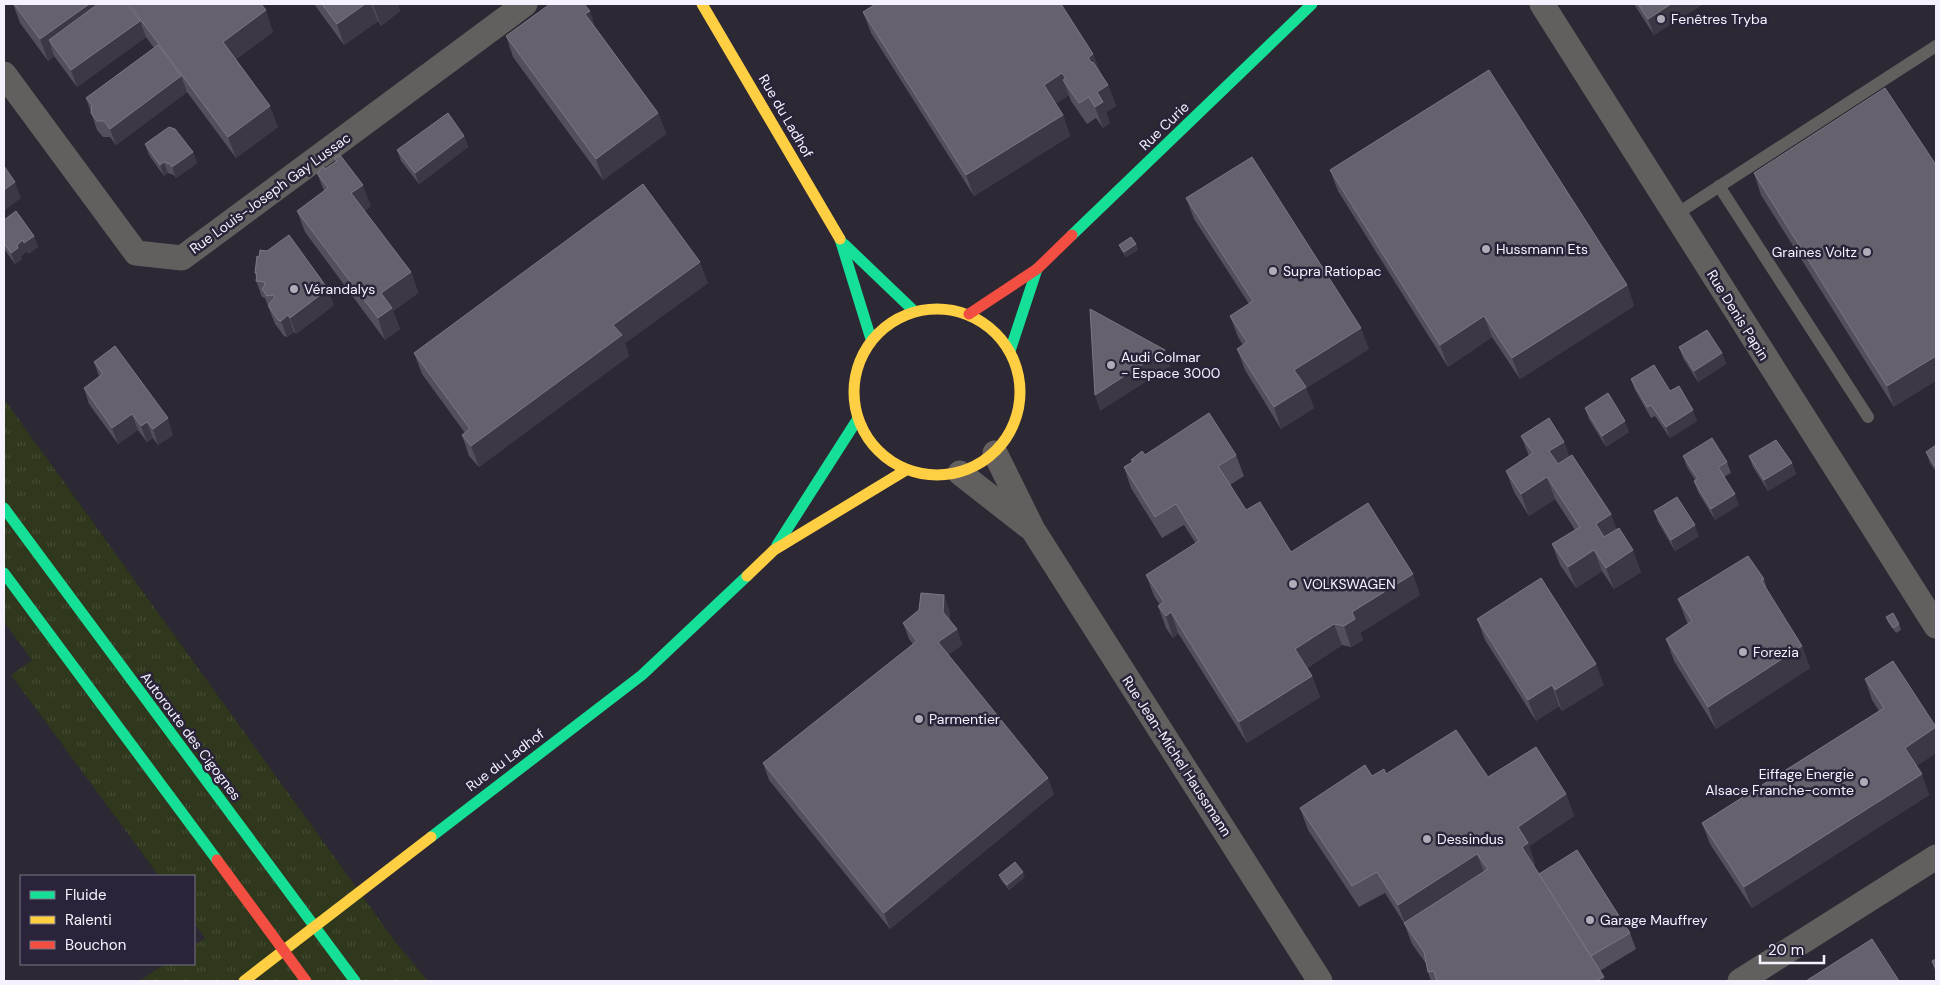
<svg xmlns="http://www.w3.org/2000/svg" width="1940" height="985" font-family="'DM Sans',sans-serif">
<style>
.grass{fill:url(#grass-tufts)}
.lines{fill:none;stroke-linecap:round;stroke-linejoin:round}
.lane{stroke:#645f5f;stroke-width:12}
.street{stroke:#645f5f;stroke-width:25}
.fast{stroke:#16e098;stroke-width:11}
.slow{stroke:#ffcf43;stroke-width:11}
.jam{stroke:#f24e42;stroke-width:11}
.wall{fill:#534f5b}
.shaded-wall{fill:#3c3844}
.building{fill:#65616d;stroke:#7b7884}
.poi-dot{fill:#afabb7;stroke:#2a2339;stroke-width:2}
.labels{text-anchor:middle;stroke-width:5;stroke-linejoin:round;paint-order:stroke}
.poi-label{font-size:14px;fill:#f5f2fe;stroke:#2a2339;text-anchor:start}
.street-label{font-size:14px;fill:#f5f2fe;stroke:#2a2339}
</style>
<defs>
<pattern id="grass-tufts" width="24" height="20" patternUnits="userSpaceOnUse" patternTransform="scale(1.25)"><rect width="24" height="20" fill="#2f371c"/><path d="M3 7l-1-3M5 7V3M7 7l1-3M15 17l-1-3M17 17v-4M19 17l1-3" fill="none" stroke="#444b33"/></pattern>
</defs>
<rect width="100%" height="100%" fill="#2c2834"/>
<!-- grass -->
<polygon class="grass" points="4,399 397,944 428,981 139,981 165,964 194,964 194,945 205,938 194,923 194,876 159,876 11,675 32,660 4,622"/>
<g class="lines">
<!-- lane -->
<g class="lane">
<polyline points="1719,186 1868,417"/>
<polyline points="1675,215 1936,46"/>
</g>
<!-- street -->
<g class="street">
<polyline points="1542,4 1936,626"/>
<polyline points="4,74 136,253 182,258 525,4"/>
<polyline points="995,453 1033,530 1320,981"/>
<polyline points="960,473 1029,527"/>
<polyline points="1740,981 1936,857"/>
</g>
<!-- fast -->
<g class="fast">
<polyline points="1072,235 1312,4"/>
<polyline points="840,239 871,339"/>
<polyline points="844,244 914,311"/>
<polyline points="1010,351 1037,269"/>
<polyline points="4,508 355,981"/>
<polyline points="777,545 857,420"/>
<polyline points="4,573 217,860"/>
<polyline points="431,837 642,675 747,576"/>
</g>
<!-- slow -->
<g class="slow">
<polyline points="702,4 840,239"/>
<circle cx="937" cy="392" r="83"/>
<polyline points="747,576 774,550 906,470"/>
<polyline points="244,981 431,837"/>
</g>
<!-- jam -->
<g class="jam">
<polyline points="969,314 1037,269 1072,235"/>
<polyline points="217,860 306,981"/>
</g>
</g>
<!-- wall -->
<g class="wall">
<polygon points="13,4 261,4 273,32 236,59 278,127 236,158 187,92 116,145 110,137 103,137 97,130 86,98 154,48 146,37 77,87 54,56 48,61 20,23"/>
<polygon points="314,4 398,4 400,11 381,26 378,21 344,45"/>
<polygon points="872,4 1061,4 1093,54 1100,72 1108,85 1116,106 1106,112 1110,123 1103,128 1096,118 1087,124 1071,101 1069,95 1055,104 1063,115 1070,136 974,196 871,33 863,12 873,5"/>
<polygon points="1634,4 1703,4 1654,35"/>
<polygon points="596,28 658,113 666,134 603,180 513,57 506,36"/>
<polygon points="464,136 468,147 419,184 401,161 397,150"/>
<polygon points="145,144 193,152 197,163 176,178 174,175 168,173 164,176 149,155"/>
<polygon points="334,158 371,206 364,211 411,272 418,293 393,311 400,329 385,340 305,232 297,211 324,191 317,173 325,169 335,162"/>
<polygon points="1936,165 1894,407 1761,195 1754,173"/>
<polygon points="1330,170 1627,285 1634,306 1520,379 1492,337 1448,367 1338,191"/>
<polygon points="1186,198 1369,349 1306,388 1314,408 1281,429 1245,370 1237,349 1243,345 1238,337 1230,316 1249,304 1194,219"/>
<polygon points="4,220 34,236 38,247 28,254 27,251 21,256 22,259 15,264 4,249"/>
<polygon points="1136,244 1138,250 1126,257 1121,250 1119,245"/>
<polygon points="257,256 334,305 296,334 294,332 287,337 284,336 275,324 265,298 262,297 256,281 256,277 255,273"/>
<polygon points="708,283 625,343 629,356 479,467 469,456 462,435 465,433 422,374 414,353"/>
<polygon points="1679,347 1722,353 1726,364 1698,382 1683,358"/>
<polygon points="94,362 173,435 158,445 153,438 147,442 138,430 118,444 89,404 84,388 99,376"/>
<polygon points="1631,379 1670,391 1697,421 1670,438 1655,416 1651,418 1635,390"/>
<polygon points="1585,408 1629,432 1606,447 1589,419"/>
<polygon points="1521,436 1564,442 1569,457 1611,514 1616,529 1641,572 1614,589 1602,571 1576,588 1560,565 1552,544 1575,530 1555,499 1529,516 1514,492 1506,471 1529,456"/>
<polygon points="1936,445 1936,472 1930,463 1926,452"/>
<polygon points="1145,455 1236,455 1244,476 1230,485 1246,510 1291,552 1420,595 1360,633 1363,640 1351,647 1342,645 1307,668 1312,676 1320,697 1247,743 1178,633 1173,638 1166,628 1158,606 1160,605 1154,596 1146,575 1196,544 1184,525 1162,538 1131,488 1124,467 1132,462 1131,460"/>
<polygon points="1683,456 1727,462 1731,473 1724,477 1739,505 1715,520 1698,492 1694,481 1695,480 1687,467"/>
<polygon points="1749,456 1792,463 1796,474 1768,491 1753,467"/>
<polygon points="1654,511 1699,536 1675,551 1658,522"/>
<polygon points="1764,579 1768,592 1802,646 1810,668 1716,729 1674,661 1666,639 1688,624 1686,620 1678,599"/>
<polygon points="950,612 949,620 957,629 962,645 948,655 1054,794 890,929 769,780 763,763 913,644 909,639 903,623"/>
<polygon points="1886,617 1899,624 1901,630 1896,633 1888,622"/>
<polygon points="1477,619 1604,685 1562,711 1559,706 1536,721 1485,640"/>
<polygon points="1865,679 1936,729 1936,753 1916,766 1929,795 1752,908 1710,844 1702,823 1879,711 1872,700"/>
<polygon points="1386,774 1488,777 1566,794 1574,816 1529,846 1535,864 1533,865 1539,874 1630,933 1636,949 1600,971 1605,981 1431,981 1428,972 1427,965 1412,944 1404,923 1385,893 1359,907 1308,830 1300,808 1372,776"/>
<polygon points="999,875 1025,877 1009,890 1001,880"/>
<polygon points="1936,959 1936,974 1932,961"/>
</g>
<!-- shaded-wall -->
<g class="shaded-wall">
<polygon points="89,4 122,4 49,40 54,56 48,61 40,39"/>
<polygon points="365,4 371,4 378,21 344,45 337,24"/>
<polygon points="374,4 398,4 400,11 381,26 373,5"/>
<polygon points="1671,4 1703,4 1654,35 1648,19"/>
<polygon points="266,10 273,32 230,63 223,42"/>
<polygon points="590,11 597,32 585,14"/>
<polygon points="140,21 146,37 77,87 71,70"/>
<polygon points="1093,54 1101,75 1088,58"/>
<polygon points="1062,73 1066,83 1063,80 1069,95 1051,107 1044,85"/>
<polygon points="181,76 187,92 116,145 110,129"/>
<polygon points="1108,85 1116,106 1106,112 1110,123 1103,128 1095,107 1097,92"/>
<polygon points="270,106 278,127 236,158 228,137"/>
<polygon points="658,113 666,134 603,180 596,159"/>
<polygon points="1063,115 1070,136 974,196 966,175"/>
<polygon points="464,136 468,147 419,184 415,173"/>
<polygon points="193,152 197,163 176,178 172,167"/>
<polygon points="164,162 168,173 164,176 160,165"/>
<polygon points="15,182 21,198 4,211 4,190"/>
<polygon points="363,185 371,206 359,214 351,193"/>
<polygon points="34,236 38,247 28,254 24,243"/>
<polygon points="23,240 27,251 21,256 22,259 15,264 11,253 17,245"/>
<polygon points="1136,244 1138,250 1126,257 1124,252"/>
<polygon points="700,262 708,283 625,343 629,356 479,467 471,446 613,325"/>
<polygon points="411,272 418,293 393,311 400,329 385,340 378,318 381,293"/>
<polygon points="1627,285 1634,306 1520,379 1512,358"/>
<polygon points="328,289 334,305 296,334 290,318"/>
<polygon points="288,315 294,332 287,337 281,321"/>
<polygon points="1484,316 1492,337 1448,367 1440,345"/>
<polygon points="1361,328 1369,349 1306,388 1314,408 1281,429 1274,407 1294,370"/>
<polygon points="1165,350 1171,366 1100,411 1095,395"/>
<polygon points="1722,353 1726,364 1698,382 1694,371"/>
<polygon points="1936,356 1936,381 1894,407 1887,386"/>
<polygon points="1693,410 1697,421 1670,438 1666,427"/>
<polygon points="132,414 138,430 118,444 112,428"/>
<polygon points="168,418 173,435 158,445 153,429"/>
<polygon points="1625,421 1629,432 1606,447 1602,436"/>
<polygon points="147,422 153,438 147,442 141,426"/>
<polygon points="1564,442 1572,463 1557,473 1549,451"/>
<polygon points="1792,463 1796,474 1768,491 1764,480"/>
<polygon points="1547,477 1555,499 1529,516 1521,494"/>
<polygon points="1735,494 1739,505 1715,520 1711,509"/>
<polygon points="1611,514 1618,536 1604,545 1596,524"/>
<polygon points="1695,525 1699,536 1675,551 1671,540"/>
<polygon points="1594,550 1602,571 1576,588 1568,567"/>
<polygon points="1633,550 1641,572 1614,589 1606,568"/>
<polygon points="1413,574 1420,595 1360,633 1363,640 1351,647 1344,626 1352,612"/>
<polygon points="944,595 950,612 949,629 943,612"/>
<polygon points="1171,612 1178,633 1173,638 1166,616"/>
<polygon points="1334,624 1342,645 1303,670 1295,649"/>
<polygon points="957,629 962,645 944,658 938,642"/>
<polygon points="1802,646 1810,668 1716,729 1708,707"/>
<polygon points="1596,664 1604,685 1562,711 1555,690"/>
<polygon points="1312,676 1320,697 1247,743 1239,722"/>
<polygon points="1552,685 1559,706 1536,721 1528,700"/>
<polygon points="1936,727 1936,753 1912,769 1905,748"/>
<polygon points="1922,774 1929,795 1752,908 1744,887"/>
<polygon points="1048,778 1054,794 890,929 884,913"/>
<polygon points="1566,794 1574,816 1529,846 1535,864 1530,868 1522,847 1518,827"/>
<polygon points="1477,854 1485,875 1406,926 1398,905"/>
<polygon points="1023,872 1025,877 1009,890 1007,885"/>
<polygon points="1604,977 1605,981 1596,981"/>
</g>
<!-- building -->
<g class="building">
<polygon points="14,4 89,4 40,39"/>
<polygon points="98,4 127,4 140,21 71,70 49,40"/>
<polygon points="129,4 261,4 266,10 223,42 270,106 228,137"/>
<polygon points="322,4 365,4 337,24"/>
<polygon points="550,4 578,4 579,5 581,4 584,4 590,11 585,14 658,113 596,159 506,36"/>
<polygon points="876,4 1061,4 1093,54 1088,58 1092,63 1093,62 1108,85 1097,92 1103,102 1095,107 1089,97 1079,103 1063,80 1066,78 1062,73 1044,85 1063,115 966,175 863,12"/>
<polygon points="1638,4 1671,4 1648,19"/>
<polygon points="158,45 181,76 110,129 104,121 97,121 91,113 92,105 86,98"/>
<polygon points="1489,70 1627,285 1512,358 1484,316 1440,345 1330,170"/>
<polygon points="1885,88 1936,165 1936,356 1887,386 1754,173"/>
<polygon points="448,113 464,136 415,173 397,150"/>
<polygon points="169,127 175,129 193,152 172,167 170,164 164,162 160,165 145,144"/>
<polygon points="340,155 363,185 351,193 411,272 381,293 392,308 378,318 297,211 328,188 317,173 323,167 325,169 337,161 334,158"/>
<polygon points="1252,157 1361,328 1294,370 1306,387 1274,407 1237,349 1247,342 1230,316 1253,301 1186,198"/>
<polygon points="4,166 15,182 4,190"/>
<polygon points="643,184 700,262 613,325 622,335 471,446 462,435 470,429 414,353"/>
<polygon points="16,211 34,236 24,243 23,240 17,245 18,248 11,253 4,243 4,220"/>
<polygon points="289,235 328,289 290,318 288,315 281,321 278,320 269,307 269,304 275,297 273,295 267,296 262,289 265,285 264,282 256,281 257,273 255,273 257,256 259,257 260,250 267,251"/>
<polygon points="1131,237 1136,244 1124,252 1119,245"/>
<polygon points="1090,309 1165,350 1095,395"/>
<polygon points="1707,330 1722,353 1694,371 1679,347"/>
<polygon points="115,346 168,418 153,429 147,422 141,426 132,414 112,428 84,388 103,374 94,362"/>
<polygon points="1654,365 1670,391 1679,386 1693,410 1666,427 1651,405 1647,407 1631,379"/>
<polygon points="1608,393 1625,421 1602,436 1585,408"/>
<polygon points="1209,413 1236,455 1218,466 1246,510 1260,502 1291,552 1368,503 1413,574 1352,612 1355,619 1344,626 1334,624 1295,649 1312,676 1239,722 1171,612 1166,616 1158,606 1164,602 1146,575 1199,541 1176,504 1155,517 1124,467 1134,461 1131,460 1142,451 1145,455"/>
<polygon points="1549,418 1564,442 1549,451 1558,464 1572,455 1611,514 1596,524 1604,537 1619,528 1633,550 1606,568 1594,550 1568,567 1552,544 1580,527 1547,477 1521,494 1506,471 1533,453 1521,436"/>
<polygon points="1712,438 1727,462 1718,467 1735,494 1711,509 1694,481 1698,479 1683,456"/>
<polygon points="1776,440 1792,463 1764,480 1749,456"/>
<polygon points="1936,445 1936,468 1926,452"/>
<polygon points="1677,497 1695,525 1671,540 1654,511"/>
<polygon points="1748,556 1764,579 1761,580 1802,646 1708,707 1666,639 1692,621 1678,599"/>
<polygon points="1541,578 1596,664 1555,690 1552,685 1528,700 1477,619"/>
<polygon points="921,593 944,595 943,612 957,629 938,642 1048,778 884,913 763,763 917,641 903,623 919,610"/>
<polygon points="1893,613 1899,624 1893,628 1886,617"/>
<polygon points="1893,661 1936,727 1905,748 1922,774 1744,887 1702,823 1884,708 1865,679"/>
<polygon points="1456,730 1488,777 1536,747 1566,794 1518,827 1528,843 1522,847 1604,977 1596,981 1437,981 1434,971 1428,972 1424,952 1404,923 1488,869 1477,854 1398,905 1377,872 1352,886 1300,808 1365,765 1372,776 1384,769 1386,774"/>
<polygon points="1577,850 1630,933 1591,956 1539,874"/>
<polygon points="1015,862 1023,872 1007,885 999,875"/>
<polygon points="1872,939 1899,981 1806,981"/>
<polygon points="1936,959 1936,969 1932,961"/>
</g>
<!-- markers -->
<g class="poi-dot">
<circle cx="1661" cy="19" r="5"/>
<circle cx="1486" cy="249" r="5"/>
<circle cx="1867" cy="252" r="5"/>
<circle cx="1273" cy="271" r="5"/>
<circle cx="294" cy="289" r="5"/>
<circle cx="1111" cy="365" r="5"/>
<circle cx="1293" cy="584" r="5"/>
<circle cx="1743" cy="652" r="5"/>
<circle cx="919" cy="719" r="5"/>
<circle cx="1864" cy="782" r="5"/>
<circle cx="1427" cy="839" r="5"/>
<circle cx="1590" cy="920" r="5"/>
</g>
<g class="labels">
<!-- poi labels -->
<g class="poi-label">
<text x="1671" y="24">Fenêtres Tryba</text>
<text x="1496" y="254">Hussmann Ets</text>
<text x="1857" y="257" text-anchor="end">Graines Voltz</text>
<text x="1283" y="276">Supra Ratiopac</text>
<text x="304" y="294">Vérandalys</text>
<text x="1121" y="362">Audi Colmar<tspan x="1121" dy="16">- Espace 3000</tspan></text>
<text x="1303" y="589">VOLKSWAGEN</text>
<text x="1753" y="657">Forezia</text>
<text x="929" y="724">Parmentier</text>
<text x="1854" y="779" text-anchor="end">Eiffage Energie<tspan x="1854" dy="16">Alsace Franche-comte</tspan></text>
<text x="1437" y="844">Dessindus</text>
<text x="1600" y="925">Garage Mauffrey</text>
</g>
<!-- street labels -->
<g class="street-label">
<text transform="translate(786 116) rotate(60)" y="5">Rue du Ladhof</text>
<text transform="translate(1164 126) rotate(-44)" y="5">Rue Curie</text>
<text transform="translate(270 193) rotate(-36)" y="5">Rue Louis-Joseph Gay Lussac</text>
<text transform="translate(1738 315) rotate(58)" y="5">Rue Denis Papin</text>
<text transform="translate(191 736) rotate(53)" y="5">Autoroute des Cigognes</text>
<text transform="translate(1177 756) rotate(57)" y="5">Rue Jean-Michel Haussmann</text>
<text transform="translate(505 760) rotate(-37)" y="5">Rue du Ladhof</text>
</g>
</g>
<!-- border -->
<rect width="1940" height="985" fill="none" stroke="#f5f2fe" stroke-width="10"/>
<!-- legend -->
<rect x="20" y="875" width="175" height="90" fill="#2a2339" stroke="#7b7688"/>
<rect x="30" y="891" width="25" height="8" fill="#16e098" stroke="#7b7688"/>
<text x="65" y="900" font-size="15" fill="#f5f2fe">Fluide</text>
<rect x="30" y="916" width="25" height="8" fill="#ffcf43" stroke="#7b7688"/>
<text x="65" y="925" font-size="15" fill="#f5f2fe">Ralenti</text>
<rect x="30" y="941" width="25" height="8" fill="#f24e42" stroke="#7b7688"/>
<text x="65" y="950" font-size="15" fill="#f5f2fe">Bouchon</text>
<!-- scale -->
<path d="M1760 955v8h64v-8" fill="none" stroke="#f5f2fe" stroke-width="2.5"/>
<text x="1768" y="955" font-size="15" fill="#f5f2fe" stroke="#2a2339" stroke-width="4" paint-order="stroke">20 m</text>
</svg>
